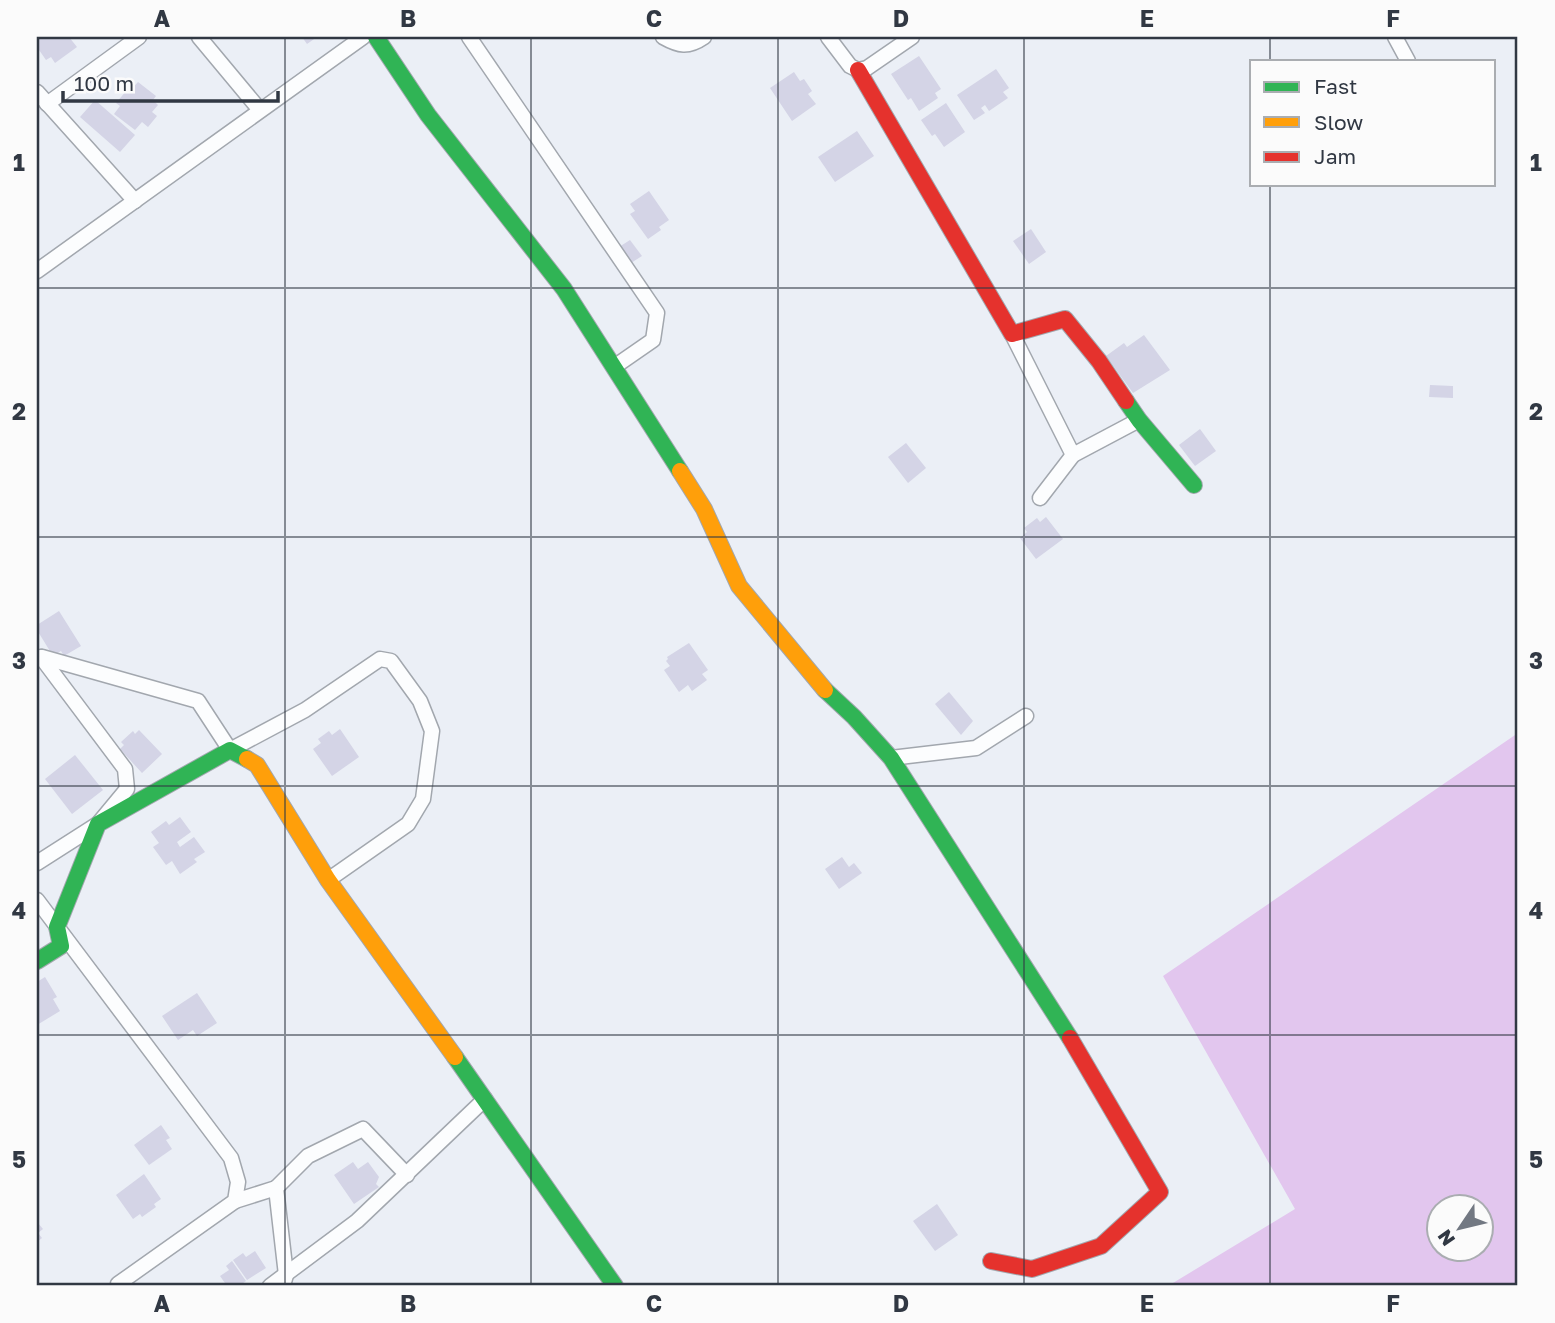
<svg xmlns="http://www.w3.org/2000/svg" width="1555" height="1323" font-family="'Golos Text',sans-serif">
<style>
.forest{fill:#e2c6ee;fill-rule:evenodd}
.building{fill:#d4d4e6}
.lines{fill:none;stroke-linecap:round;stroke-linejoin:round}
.street-casing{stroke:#a2a7ae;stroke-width:17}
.fast-casing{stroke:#a2a7ae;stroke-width:18}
.slow-casing{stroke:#a2a7ae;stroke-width:18}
.jam-casing{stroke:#a2a7ae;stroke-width:18}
.street{stroke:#fcfdfe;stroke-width:14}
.fast{stroke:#30b455;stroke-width:16}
.slow{stroke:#ff9f0a;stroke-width:16}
.jam{stroke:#e5322d;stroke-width:16}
.grid{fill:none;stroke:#313843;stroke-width:2;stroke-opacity:0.55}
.neatline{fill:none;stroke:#313843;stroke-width:2.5}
.grid-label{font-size:23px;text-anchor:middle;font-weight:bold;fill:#313843}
</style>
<rect width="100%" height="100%" fill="#ebeff6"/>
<!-- forest -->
<path class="forest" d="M1518,733v553h-350l127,-77 -132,-233zM1440,1208h42v42h-42z"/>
<!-- building -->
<g class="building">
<polygon points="37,37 69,37 77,47 55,63 51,57 46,60 37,47"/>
<polygon points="302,37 317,37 307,44"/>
<polygon points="919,56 941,89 935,93 938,98 919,111 911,98 908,100 891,74"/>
<polygon points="996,69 1009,88 1003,92 1008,98 989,111 985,105 981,108 985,113 974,120 957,95"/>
<polygon points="794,72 800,81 804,79 812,91 808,94 816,104 792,121 770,88"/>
<polygon points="138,82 156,96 153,100 158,105 152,112 157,116 148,127 142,122 135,130 114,114 120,106 116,103 127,90 129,92"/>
<polygon points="95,100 135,135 120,152 80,117"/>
<polygon points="946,103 965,132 944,147 935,134 932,136 921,120"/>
<polygon points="857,131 874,156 835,182 818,157"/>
<polygon points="649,191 669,220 659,227 661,230 648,239 630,214 635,211 630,204"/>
<polygon points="1031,229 1046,252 1029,264 1013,241"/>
<polygon points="630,240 642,256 631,263 619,247"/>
<polygon points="1144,335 1170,370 1133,393 1106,356 1124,343 1127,347"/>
<polygon points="1430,385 1453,386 1453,398 1429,397"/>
<polygon points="1200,429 1216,451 1195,466 1179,445"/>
<polygon points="906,443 926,468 908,483 888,457"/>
<polygon points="1046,517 1063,539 1036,559 1020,538 1027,532 1024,528 1037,518 1040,522"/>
<polygon points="59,611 81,646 64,656 61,651 53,656 37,630 37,625"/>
<polygon points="689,643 708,670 702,674 707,680 692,691 688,685 679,692 664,670 670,666 666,661 668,659 667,657"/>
<polygon points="949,692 973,721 961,735 935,704"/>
<polygon points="340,729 359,757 332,776 313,749 321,743 318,739 329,731 332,735"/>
<polygon points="139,730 162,754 142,773 120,749 124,745 121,742 133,731 135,734"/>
<polygon points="75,755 103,790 72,814 45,779"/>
<polygon points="180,817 191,832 177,842 180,847 194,837 205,852 194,859 197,862 180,874 172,861 166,865 153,847 159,843 151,832 166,821 169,825"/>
<polygon points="842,857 849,867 854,863 862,873 839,889 825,869"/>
<polygon points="45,977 57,997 53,999 60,1011 37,1025 37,982"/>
<polygon points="197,993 217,1023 197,1036 193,1030 178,1040 162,1016"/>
<polygon points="161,1125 170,1138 166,1140 172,1149 149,1165 134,1145"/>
<polygon points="353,1162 358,1169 368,1162 379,1177 376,1184 379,1187 354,1204 334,1175"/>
<polygon points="144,1174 161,1199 154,1204 156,1207 142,1217 140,1214 133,1219 116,1195"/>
<polygon points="937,1204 958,1235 935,1251 913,1221"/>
<polygon points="37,1222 43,1229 38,1233 42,1238 37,1242"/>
<polygon points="255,1251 266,1268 247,1280 233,1260 243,1253 246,1257"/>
<polygon points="232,1261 246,1281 239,1286 227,1286 220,1276 229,1270 226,1266"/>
</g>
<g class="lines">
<defs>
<g id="street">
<polyline points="199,37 259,109"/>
<polyline points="469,37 657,313 653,340 614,367"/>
<path d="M663,37c16,9 25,11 41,0"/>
<polyline points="828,37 850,66 858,70 867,68 912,37"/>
<polyline points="1395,37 1408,61"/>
<polyline points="37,92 135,201"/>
<polyline points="47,104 139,37"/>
<polyline points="37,271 363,37"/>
<polyline points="1012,334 1073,455"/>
<polyline points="1040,498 1073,455 1139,420"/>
<polyline points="42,657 198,701 230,750 305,710 380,659 391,661 420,701 432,731 423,799 408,824 328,880"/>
<polyline points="891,758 976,748 1026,716"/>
<polyline points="37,863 98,824 127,789 125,769 41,657"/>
<polyline points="37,900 231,1158 238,1182 235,1201 118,1284 118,1286"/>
<polyline points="235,1201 276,1188"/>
<polyline points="284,1282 286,1275 276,1188 308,1156 363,1129 407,1175"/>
<polyline points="270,1286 357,1221 485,1099"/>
</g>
<g id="fast">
<polyline points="376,37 428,115 564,289 680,471"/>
<polyline points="1126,401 1139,420 1194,485"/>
<polyline points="825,690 854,717 891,758 1070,1038"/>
<polyline points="37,961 61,946 57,927 98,824 230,750 247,759"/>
<polyline points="455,1057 615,1286"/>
</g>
<g id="slow">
<polyline points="680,471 704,509 739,586 825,690"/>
<polyline points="247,759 257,765 328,880 455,1057"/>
</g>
<g id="jam">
<polyline points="858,70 1012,334 1065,319 1099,361 1126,401"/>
<polyline points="991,1261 1032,1269 1101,1246 1160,1192 1070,1038"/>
</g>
</defs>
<!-- street casing -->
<use href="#street" class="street-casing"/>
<!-- fast casing -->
<use href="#fast" class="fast-casing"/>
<!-- slow casing -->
<use href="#slow" class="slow-casing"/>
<!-- jam casing -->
<use href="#jam" class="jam-casing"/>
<!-- street -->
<use href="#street" class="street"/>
<!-- fast -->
<use href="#fast" class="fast"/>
<!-- slow -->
<use href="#slow" class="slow"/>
<!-- jam -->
<use href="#jam" class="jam"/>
</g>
<!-- grid -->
<path class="grid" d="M285,37v1249M531,37v1249M778,37v1249M1024,37v1249M1270,37v24M1270,184v1102M37,288h1481M37,537h1481M37,786h1481M37,1035h1481"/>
<!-- border -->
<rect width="1555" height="1323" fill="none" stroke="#fbfbfb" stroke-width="77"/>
<!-- legend -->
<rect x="1250" y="60" width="245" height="126" fill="#fbfbfb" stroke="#aaadb1" stroke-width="2"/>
<rect x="1264" y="82" width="35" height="10" fill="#30b455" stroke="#aaadb1" stroke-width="2"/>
<text x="1314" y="94" font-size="21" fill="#313843">Fast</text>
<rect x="1264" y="117" width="35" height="10" fill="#ff9f0a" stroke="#aaadb1" stroke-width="2"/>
<text x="1314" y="130" font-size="21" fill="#313843">Slow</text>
<rect x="1264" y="152" width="35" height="10" fill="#e5322d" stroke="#aaadb1" stroke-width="2"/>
<text x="1314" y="164" font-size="21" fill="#313843">Jam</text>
<!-- north arrow -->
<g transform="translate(1460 1228) rotate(235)"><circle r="33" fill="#fbfbfb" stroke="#aaadb1" stroke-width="2"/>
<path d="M0-5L12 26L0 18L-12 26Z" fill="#727882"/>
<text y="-10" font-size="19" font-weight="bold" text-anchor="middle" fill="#313843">N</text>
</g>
<!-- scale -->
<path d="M63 91v10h215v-10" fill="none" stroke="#313843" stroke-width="3.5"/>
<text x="74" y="91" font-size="21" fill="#313843" stroke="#fbfbfb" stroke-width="5" paint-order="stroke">100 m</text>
<rect x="38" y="38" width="1478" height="1246" class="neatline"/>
<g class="grid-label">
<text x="162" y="27">A</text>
<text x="408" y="27">B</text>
<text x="654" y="27">C</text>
<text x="901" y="27">D</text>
<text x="1147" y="27">E</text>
<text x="1393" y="27">F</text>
<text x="19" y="171">1</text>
<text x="1536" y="171">1</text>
<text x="19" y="420">2</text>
<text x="1536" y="420">2</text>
<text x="19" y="669">3</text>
<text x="1536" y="669">3</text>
<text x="19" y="919">4</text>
<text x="1536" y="919">4</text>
<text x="19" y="1168">5</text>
<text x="1536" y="1168">5</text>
<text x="162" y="1312">A</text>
<text x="408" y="1312">B</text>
<text x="654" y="1312">C</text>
<text x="901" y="1312">D</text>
<text x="1147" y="1312">E</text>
<text x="1393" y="1312">F</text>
</g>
</svg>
